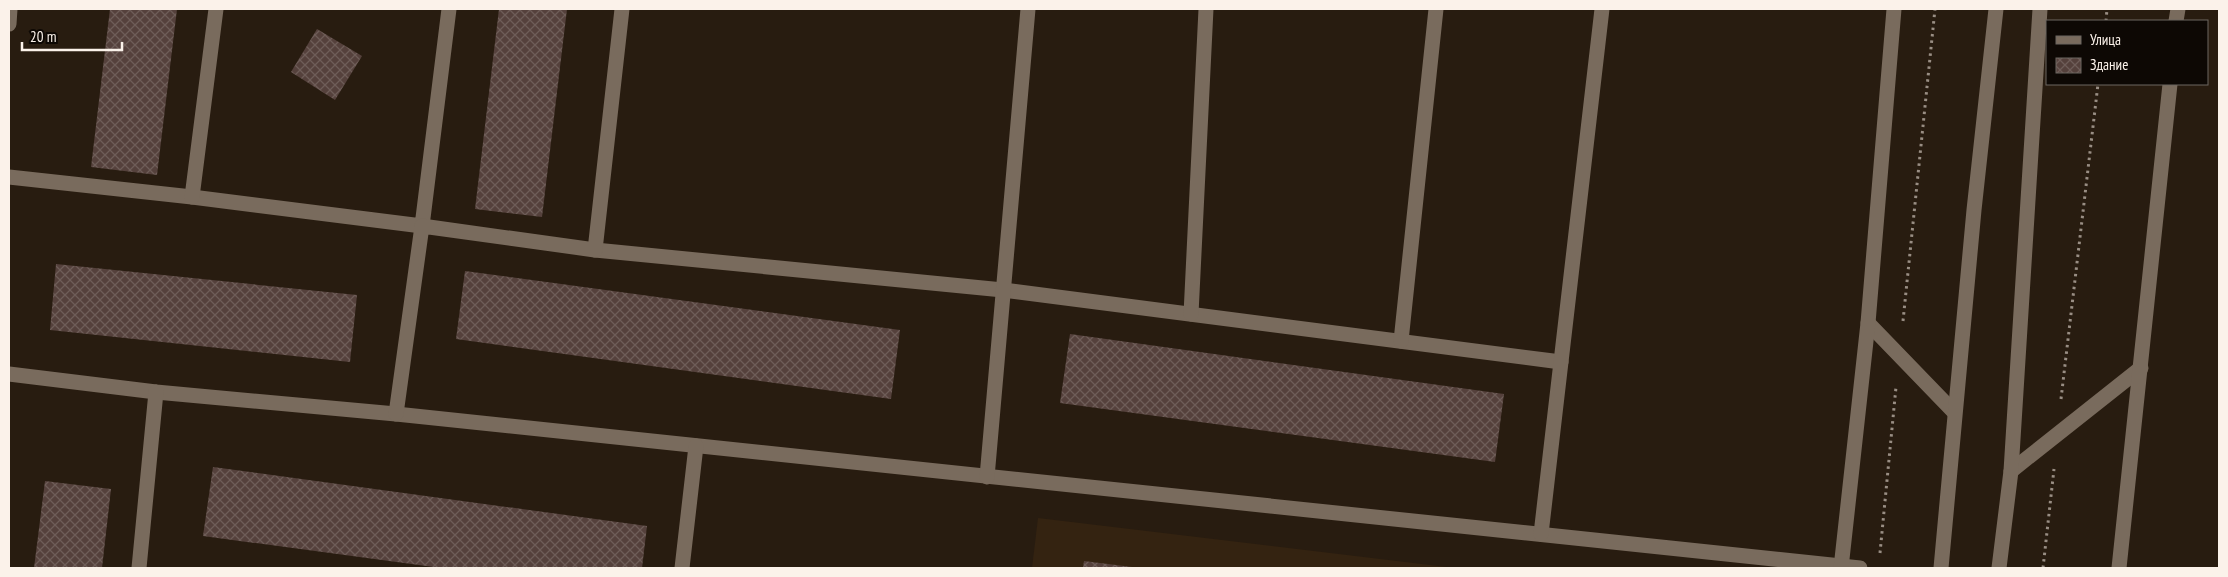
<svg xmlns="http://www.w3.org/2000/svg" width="2228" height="577" font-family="'PT Sans Narrow',sans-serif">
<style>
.built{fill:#342311}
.building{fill:url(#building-cross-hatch)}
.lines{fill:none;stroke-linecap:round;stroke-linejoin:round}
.path{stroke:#998e84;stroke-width:3;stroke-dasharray:2.5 4;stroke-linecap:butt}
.service{stroke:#796b5d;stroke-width:15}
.minor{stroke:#796b5d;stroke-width:15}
.tertiary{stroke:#796b5d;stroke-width:15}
</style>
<defs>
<pattern id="building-cross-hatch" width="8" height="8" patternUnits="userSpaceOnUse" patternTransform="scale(1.25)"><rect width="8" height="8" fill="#55413c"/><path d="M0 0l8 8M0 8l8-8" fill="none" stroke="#6e5d58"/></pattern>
</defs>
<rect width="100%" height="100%" fill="#281c10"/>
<!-- built -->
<polygon class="built" points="1038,518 1455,568 1032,568"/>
<!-- building -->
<g class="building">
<polygon points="110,9 177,9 157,175 91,167"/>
<polygon points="499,9 567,9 542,217 475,209"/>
<polygon points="317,29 362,56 335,100 291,72"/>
<polygon points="56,264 357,295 350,362 50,330"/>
<polygon points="465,271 900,330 891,399 456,339"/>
<polygon points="1070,334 1504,394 1495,462 1060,403"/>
<polygon points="213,467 647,526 642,568 441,568 203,536"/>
<polygon points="45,481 111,489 102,568 34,568"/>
<polygon points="1084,561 1132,567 1132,568 1083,568"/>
</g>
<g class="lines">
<!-- path -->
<g class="path">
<polyline points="2106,21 2107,9"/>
<polyline points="1903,321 1935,9"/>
<polyline points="2061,399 2098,84"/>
<polyline points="1880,553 1896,387"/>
<polyline points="2043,568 2054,469"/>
</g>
<!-- service -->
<g class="service">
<polyline points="2176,21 2178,9"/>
<polyline points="9,177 192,197 422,226 449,9"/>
<polyline points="192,197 216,9"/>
<polyline points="595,250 1003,290 1561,362"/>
<polyline points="1191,314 1206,9"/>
<polyline points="1868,323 1954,412"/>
<polyline points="1401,341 1436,9"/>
<polyline points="9,374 156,392 396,414 1860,568"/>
<polyline points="396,414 422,226 595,250 622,9"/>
<polyline points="2011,471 2141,368"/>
<polyline points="987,477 1028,9"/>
<polyline points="1541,534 1602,9"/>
<polyline points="1841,568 1868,323 1894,9"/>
<polyline points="2119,568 2170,84"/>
</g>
<!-- minor -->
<g class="minor">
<polyline points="9,24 10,9"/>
<polyline points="139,568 156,392"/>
<polyline points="682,568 696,446"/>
</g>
<!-- tertiary -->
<g class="tertiary">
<polyline points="1941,568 1974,210 1996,9"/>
<polyline points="1999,568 2011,471 2040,9"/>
</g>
</g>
<!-- border -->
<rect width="2228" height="577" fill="none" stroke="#fbf2ea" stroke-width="20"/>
<!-- legend -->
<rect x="2046" y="20" width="162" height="65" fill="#0d0804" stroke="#6c6660"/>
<rect x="2056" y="36" width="25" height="8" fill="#796b5d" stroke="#6c6660"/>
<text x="2090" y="45" font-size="15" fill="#fbf2ea">Улица</text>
<rect x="2056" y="58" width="25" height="15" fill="url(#building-cross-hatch)" stroke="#6c6660"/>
<text x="2090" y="70" font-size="15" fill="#fbf2ea">Здание</text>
<!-- scale -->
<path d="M22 42v8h100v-8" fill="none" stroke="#fbf2ea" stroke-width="2.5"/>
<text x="30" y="42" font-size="15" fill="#fbf2ea" stroke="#0d0804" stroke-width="4" paint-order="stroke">20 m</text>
</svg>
